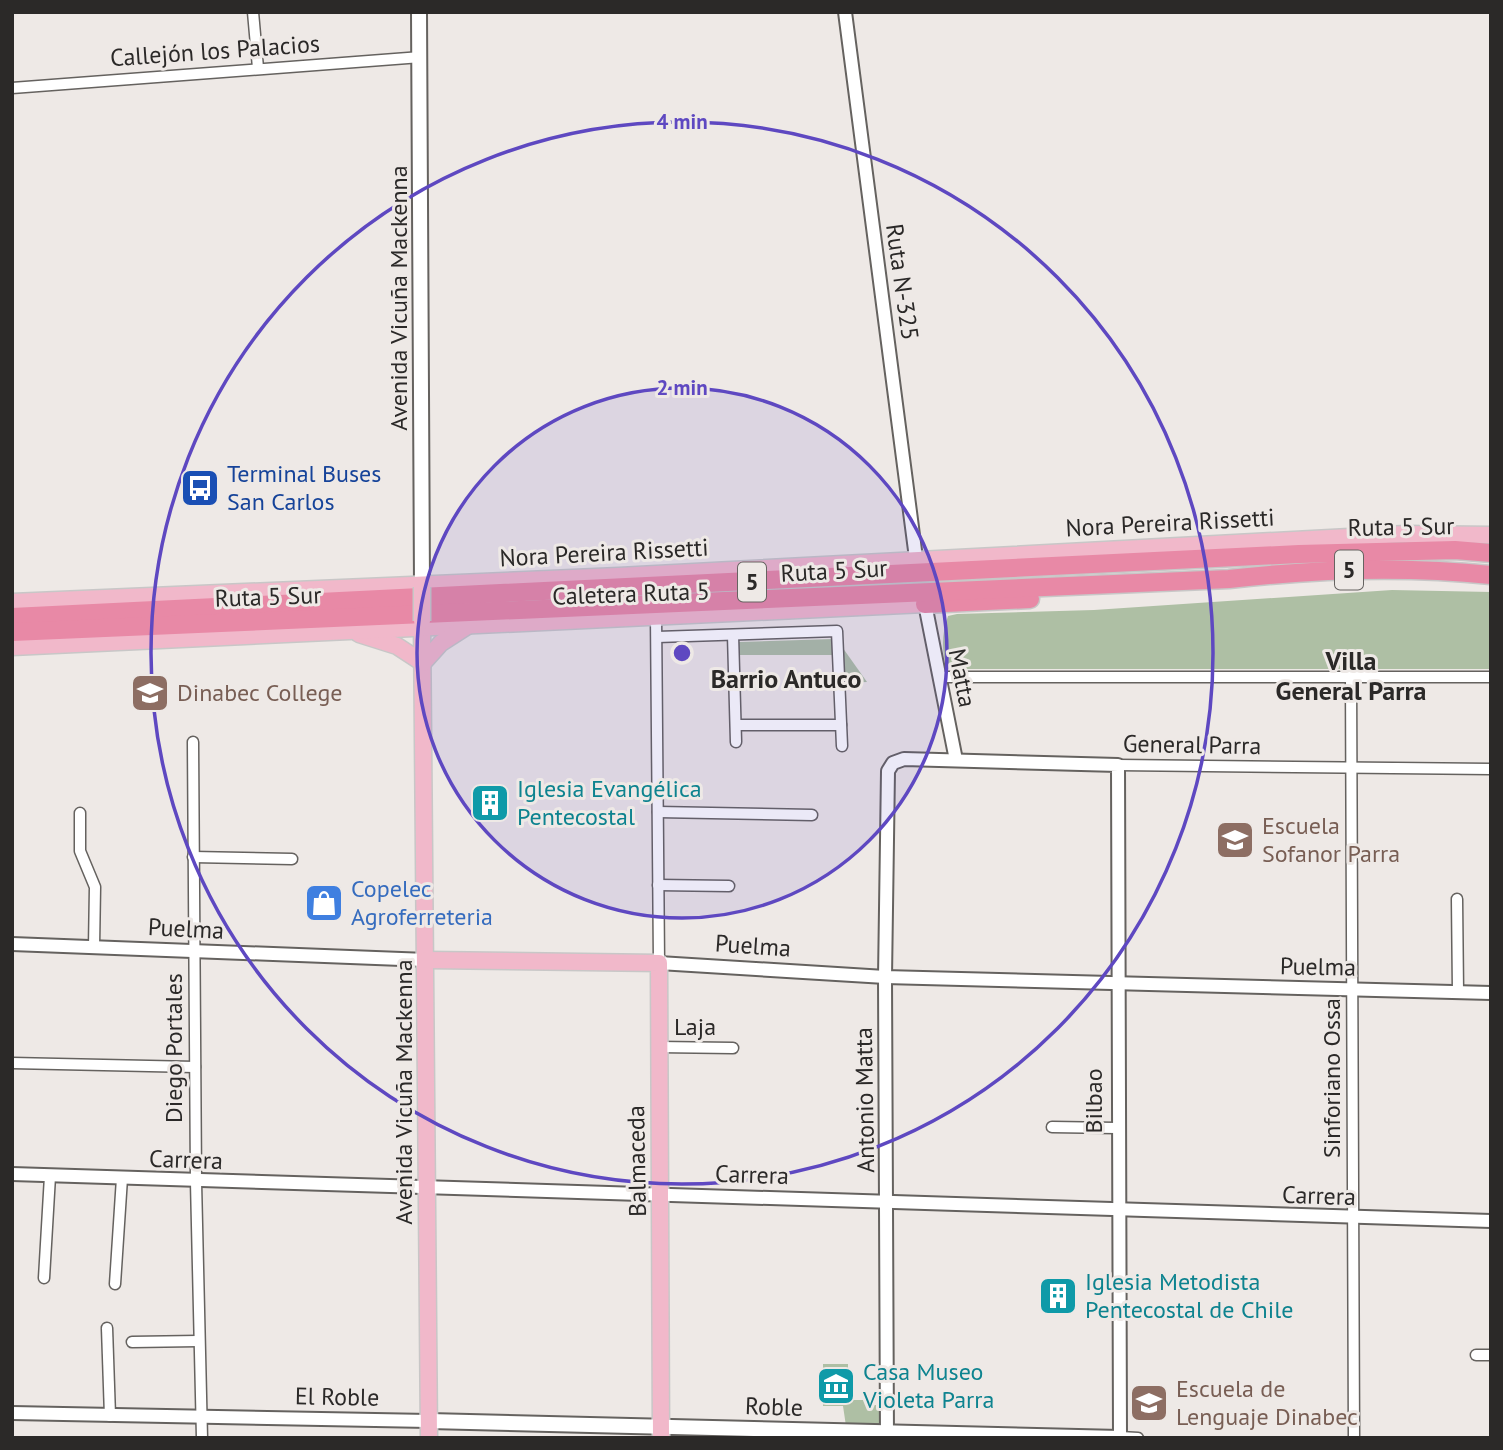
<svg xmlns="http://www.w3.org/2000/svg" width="1503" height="1450" font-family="'PT Sans',sans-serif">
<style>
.green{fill:#aebfa4}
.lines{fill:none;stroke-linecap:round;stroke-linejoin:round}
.minor-casing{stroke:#65625f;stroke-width:13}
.tertiary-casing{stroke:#65625f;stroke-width:16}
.secondary-casing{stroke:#65625f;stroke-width:18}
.primary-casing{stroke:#c8c7c7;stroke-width:19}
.motorway-casing{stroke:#c8c7c7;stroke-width:21}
.minor{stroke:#fff;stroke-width:10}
.tertiary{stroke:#fff;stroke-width:12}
.secondary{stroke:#fff;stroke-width:14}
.primary{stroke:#f1b8ca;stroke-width:16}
.motorway{stroke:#e889a6;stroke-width:18}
.primary-bridge-casing{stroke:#c8c7c7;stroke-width:19;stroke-linecap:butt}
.primary-bridge{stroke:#f1b8ca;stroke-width:16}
.ring{fill:none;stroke:#5e48c1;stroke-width:3.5}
.labels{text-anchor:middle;stroke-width:6;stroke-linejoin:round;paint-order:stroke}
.shield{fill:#eee9e6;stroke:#666361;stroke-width:2}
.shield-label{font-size:23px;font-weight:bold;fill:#2b2928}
.street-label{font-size:24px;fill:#2b2928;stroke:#eee9e6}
.transit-label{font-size:24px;fill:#164399;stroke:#eee9e6;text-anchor:start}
.education-label{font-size:24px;fill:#785e54;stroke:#eee9e6;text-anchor:start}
.culture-label{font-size:24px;fill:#0d838f;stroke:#eee9e6;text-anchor:start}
.shop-label{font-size:24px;fill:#366cbe;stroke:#eee9e6;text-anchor:start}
.neighbourhood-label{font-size:26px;font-weight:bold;fill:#2b2928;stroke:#eee9e6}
.centre{fill:#5e48c1;stroke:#eee9e6;stroke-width:3.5}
.ring-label{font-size:21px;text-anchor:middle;font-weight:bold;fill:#5e48c1;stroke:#eee9e6;stroke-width:6;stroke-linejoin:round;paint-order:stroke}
</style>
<rect width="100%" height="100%" fill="#eee9e6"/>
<!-- green -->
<g class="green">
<path d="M1392,590l99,2v77h-537l-9,-6c-3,-17 -3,-30 3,-47l9,-2 137,-4z"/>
<polygon points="833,639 832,655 739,655 739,642"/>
<polygon points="840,644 867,682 843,683"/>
<polygon points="823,1364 848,1364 848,1386 843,1387 843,1400 866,1400 866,1405 881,1405 881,1423 878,1427 846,1426 843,1406 823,1406"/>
</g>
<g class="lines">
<defs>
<g id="minor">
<polyline points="253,12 258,68"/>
<polyline points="12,88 421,57"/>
<polyline points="656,616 659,963"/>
<polyline points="733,635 736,742"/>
<polyline points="657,637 837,631 842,746"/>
<polyline points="1351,676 1354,1438"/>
<polyline points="940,677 1491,677"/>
<polyline points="736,725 841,725"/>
<polyline points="193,742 196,1182 202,1438"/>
<polyline points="1118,765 1491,769"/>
<polyline points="658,812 812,815"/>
<polyline points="80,813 80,851 95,887 94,947"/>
<polyline points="193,857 292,859"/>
<polyline points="658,885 729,886"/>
<polyline points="1457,899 1458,992"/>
<polyline points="658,1047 733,1048"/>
<polyline points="12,1063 195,1067"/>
<polyline points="1052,1127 1116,1128"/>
<polyline points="44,1278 50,1176"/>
<polyline points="115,1284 122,1178"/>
<polyline points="107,1328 110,1416"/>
<polyline points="132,1342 198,1341"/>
<polyline points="1476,1355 1491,1355"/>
<polyline points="1120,1437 1138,1438"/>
</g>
<g id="tertiary">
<polyline points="845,12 916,558"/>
<polyline points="925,604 956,760"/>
<polyline points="12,944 427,960"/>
<polyline points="659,963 885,977 1491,993"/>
<polyline points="12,1174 1491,1221"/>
<polyline points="12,1413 429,1421"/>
<polyline points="887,1438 885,977 888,771 893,763 904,759 1118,765 1120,1437"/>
</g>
<g id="secondary">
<polyline points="419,12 422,584"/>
<polyline points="429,1421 1120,1438"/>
</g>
<g id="primary">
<polyline points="12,602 619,576 1405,534 1491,535"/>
<polyline points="422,621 429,1438"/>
<polyline points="359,634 397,646 423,663"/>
<polyline points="12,647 925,604"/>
<polyline points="423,663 441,643 469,625"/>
<polyline points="427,960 659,963 661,1438"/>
</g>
<g id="motorway">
<polyline points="925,604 1030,599"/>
<polyline points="12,617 1299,554 1455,550 1491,553"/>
<path d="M12,632l1217,-53c87,-10 175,-13 262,-4"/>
</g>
</defs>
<!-- minor casing -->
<use href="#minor" class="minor-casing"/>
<!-- tertiary casing -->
<use href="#tertiary" class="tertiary-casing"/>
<!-- secondary casing -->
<use href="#secondary" class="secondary-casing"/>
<!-- primary casing -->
<use href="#primary" class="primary-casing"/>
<!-- motorway casing -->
<use href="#motorway" class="motorway-casing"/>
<!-- minor -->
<use href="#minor" class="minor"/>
<!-- tertiary -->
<use href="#tertiary" class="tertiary"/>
<!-- secondary -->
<use href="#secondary" class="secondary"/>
<!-- primary -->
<use href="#primary" class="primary"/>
<!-- motorway -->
<use href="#motorway" class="motorway"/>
<defs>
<polyline id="primary-bridge" points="422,587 422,621"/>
</defs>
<!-- primary-bridge casing -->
<use href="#primary-bridge" class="primary-bridge-casing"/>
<!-- primary-bridge -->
<use href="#primary-bridge" class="primary-bridge"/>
</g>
<!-- distance rings -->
<circle cx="682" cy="653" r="265" fill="#5e48c1" fill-opacity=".12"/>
<g class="ring">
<circle cx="682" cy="653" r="265"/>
<circle cx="682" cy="653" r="531"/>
</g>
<!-- icons -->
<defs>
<symbol id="bus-square" viewBox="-11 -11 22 22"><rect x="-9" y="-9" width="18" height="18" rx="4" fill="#1a4fb4" stroke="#eee9e6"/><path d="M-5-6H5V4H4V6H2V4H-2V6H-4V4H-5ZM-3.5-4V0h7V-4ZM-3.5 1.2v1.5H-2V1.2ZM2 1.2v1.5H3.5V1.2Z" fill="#fff"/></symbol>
<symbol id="school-square" viewBox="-11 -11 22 22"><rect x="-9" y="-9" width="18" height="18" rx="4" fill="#8d6e63" stroke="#eee9e6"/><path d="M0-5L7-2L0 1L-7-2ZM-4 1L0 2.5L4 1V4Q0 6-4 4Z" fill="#fff"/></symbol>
<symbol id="building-square" viewBox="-11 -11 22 22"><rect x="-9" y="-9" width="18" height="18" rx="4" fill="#0f9aa8" stroke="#eee9e6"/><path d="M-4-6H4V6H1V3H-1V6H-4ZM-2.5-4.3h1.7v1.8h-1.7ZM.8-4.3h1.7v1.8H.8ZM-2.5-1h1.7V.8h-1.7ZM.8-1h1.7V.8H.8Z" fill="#fff"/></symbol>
<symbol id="shop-square" viewBox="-11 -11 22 22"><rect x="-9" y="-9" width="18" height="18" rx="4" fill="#3f7fe0" stroke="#eee9e6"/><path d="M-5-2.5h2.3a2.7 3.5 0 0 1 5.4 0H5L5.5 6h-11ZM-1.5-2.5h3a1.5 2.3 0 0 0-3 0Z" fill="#fff"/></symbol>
<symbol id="museum-square" viewBox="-11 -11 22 22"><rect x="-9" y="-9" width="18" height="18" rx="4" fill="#0f9aa8" stroke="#eee9e6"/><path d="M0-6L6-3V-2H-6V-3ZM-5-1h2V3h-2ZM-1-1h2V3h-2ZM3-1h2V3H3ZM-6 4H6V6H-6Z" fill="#fff"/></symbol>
</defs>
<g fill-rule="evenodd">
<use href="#bus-square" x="178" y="466" width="44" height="44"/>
<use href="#school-square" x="128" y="671" width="44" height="44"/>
<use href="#building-square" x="468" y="781" width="44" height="44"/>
<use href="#school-square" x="1213" y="818" width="44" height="44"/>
<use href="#shop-square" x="302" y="881" width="44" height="44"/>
<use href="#building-square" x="1036" y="1274" width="44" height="44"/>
<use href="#museum-square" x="814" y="1364" width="44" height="44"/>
<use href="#school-square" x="1127" y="1381" width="44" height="44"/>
</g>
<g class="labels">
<!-- shield labels -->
<g class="shield">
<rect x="1335" y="550.5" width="28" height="39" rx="5"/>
<rect x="738" y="562.5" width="28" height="39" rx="5"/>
</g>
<g class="shield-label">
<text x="1349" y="578">5</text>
<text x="752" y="590">5</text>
</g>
<!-- street labels -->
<g class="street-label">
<text transform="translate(215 51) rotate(-4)" y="8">Callejón los Palacios</text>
<text transform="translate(902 282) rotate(82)" y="8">Ruta N-325</text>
<text transform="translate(399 298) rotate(-90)" y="8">Avenida Vicuña Mackenna</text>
<text transform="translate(1170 523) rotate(-3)" y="8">Nora Pereira Rissetti</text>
<text transform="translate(1401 527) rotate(-1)" y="8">Ruta 5 Sur</text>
<text transform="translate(604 553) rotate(-3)" y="8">Nora Pereira Rissetti</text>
<text transform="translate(834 571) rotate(-3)" y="8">Ruta 5 Sur</text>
<text transform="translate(631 594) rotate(-2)" y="8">Caletera Ruta 5</text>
<text transform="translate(268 597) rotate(-2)" y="8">Ruta 5 Sur</text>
<text transform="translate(962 678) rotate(79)" y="8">Matta</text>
<text transform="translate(1192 745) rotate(1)" y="8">General Parra</text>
<text transform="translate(186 929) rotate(3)" y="8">Puelma</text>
<text transform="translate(753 946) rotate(4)" y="8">Puelma</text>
<text transform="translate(1318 967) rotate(1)" y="8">Puelma</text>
<text x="695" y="1035">Laja</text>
<text transform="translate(174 1048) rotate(-90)" y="8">Diego Portales</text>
<text transform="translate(1332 1078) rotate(-90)" y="8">Sinforiano Ossa</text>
<text transform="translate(404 1092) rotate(-90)" y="8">Avenida Vicuña Mackenna</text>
<text transform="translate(865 1100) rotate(-91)" y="8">Antonio Matta</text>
<text transform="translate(1094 1101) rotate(-90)" y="8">Bilbao</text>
<text transform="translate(186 1160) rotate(2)" y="8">Carrera</text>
<text transform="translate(637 1161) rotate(-91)" y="8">Balmaceda</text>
<text transform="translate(752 1175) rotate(2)" y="8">Carrera</text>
<text transform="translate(1319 1196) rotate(2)" y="8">Carrera</text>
<text transform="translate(337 1397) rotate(1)" y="8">El Roble</text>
<text transform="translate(774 1407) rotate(2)" y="8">Roble</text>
</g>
<!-- transit labels -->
<g class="transit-label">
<text x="227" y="482">Terminal Buses<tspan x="227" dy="28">San Carlos</tspan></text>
</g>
<!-- education labels -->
<g class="education-label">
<text x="177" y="701">Dinabec College</text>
<text x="1262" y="834">Escuela<tspan x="1262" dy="28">Sofanor Parra</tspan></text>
<text x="1176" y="1397">Escuela de<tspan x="1176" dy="28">Lenguaje Dinabec</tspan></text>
</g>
<!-- culture labels -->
<g class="culture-label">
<text x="517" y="797">Iglesia Evangélica<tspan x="517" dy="28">Pentecostal</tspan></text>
<text x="1085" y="1290">Iglesia Metodista<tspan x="1085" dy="28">Pentecostal de Chile</tspan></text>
<text x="863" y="1380">Casa Museo<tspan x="863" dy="28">Violeta Parra</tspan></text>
</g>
<!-- shop labels -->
<g class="shop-label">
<text x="351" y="897">Copelec<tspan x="351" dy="28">Agroferreteria</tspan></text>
</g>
<!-- neighbourhood labels -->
<g class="neighbourhood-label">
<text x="1351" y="670">Villa<tspan x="1351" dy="30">General Parra</tspan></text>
<text x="786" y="688">Barrio Antuco</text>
</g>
</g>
<circle cx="682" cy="653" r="10" class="centre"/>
<g class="ring-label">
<text x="682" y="129">4 min</text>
<text x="682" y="395">2 min</text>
</g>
<!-- border -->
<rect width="1503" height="1450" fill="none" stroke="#2b2928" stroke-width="28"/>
</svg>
